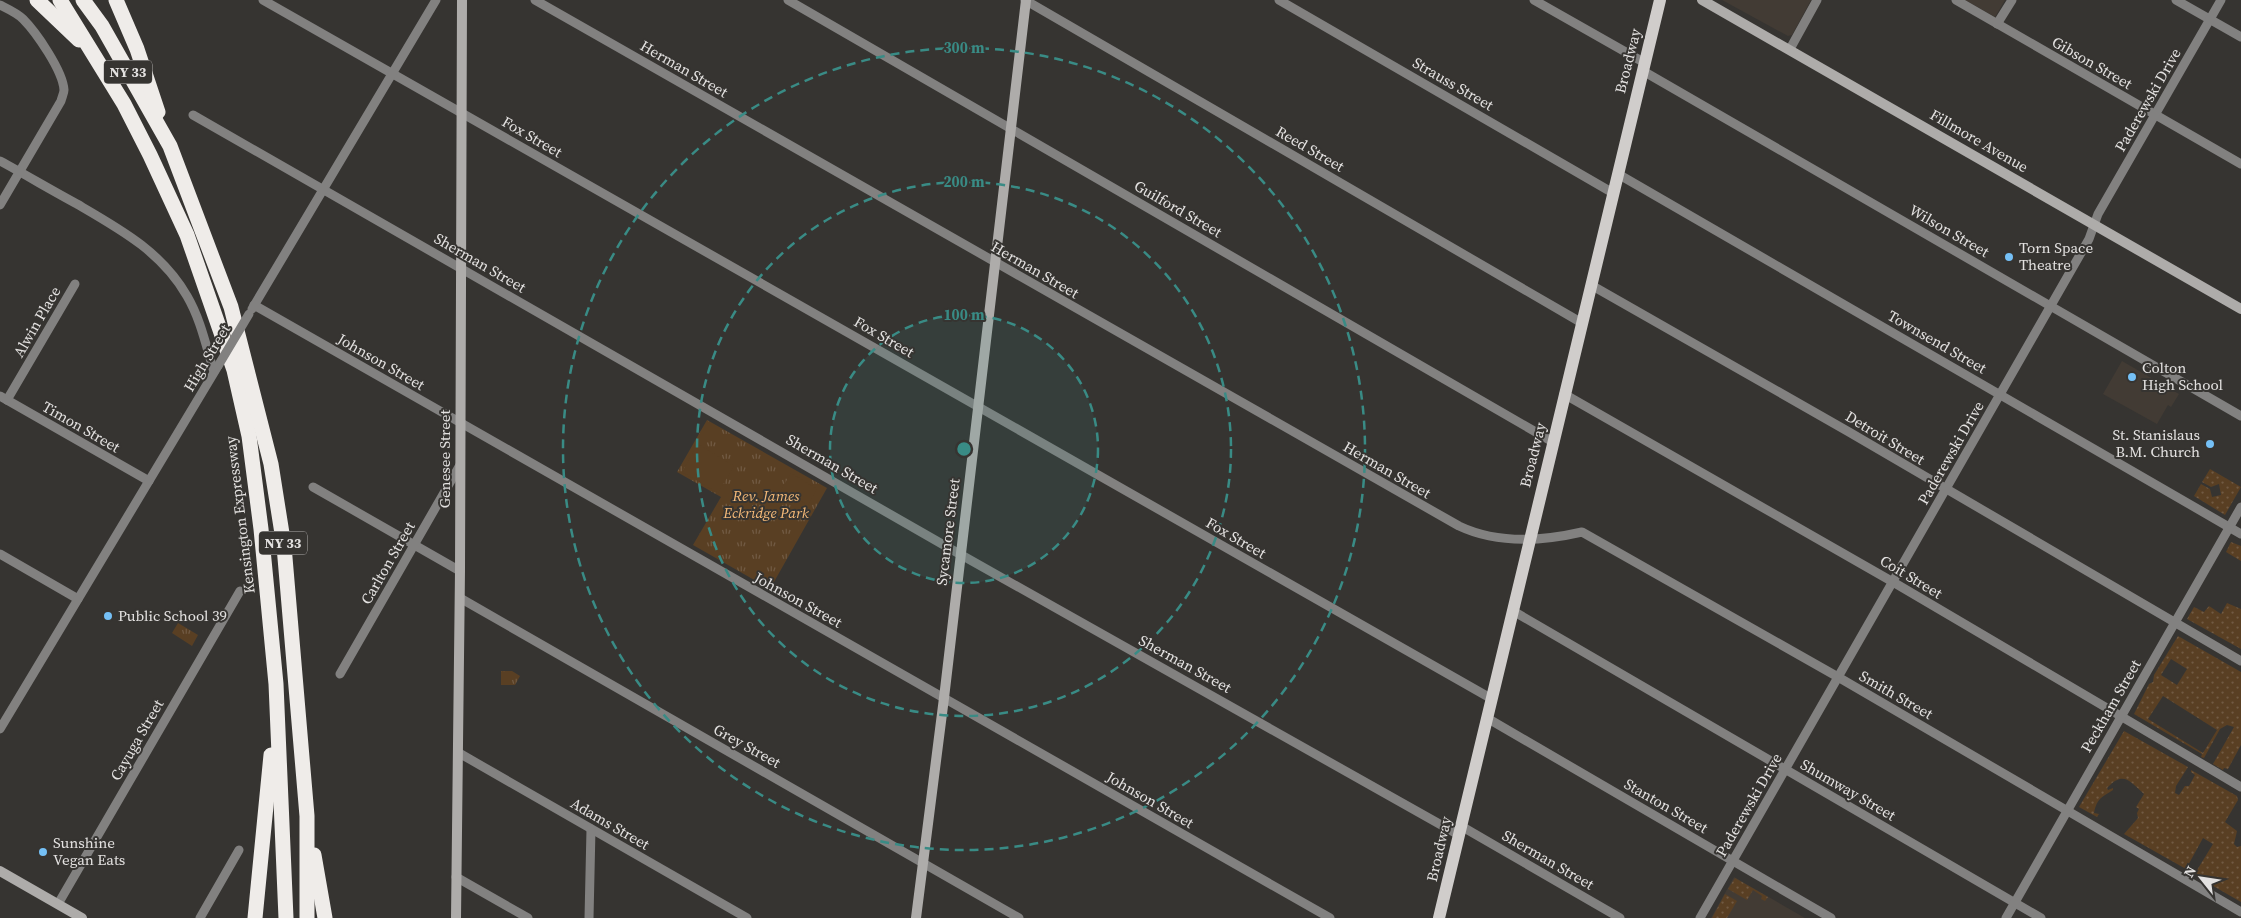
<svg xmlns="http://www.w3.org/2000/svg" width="2241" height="918" font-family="'Source Serif 4',serif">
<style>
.built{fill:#423b34}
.grass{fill:url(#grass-dots);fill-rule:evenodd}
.park{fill:url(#park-tufts)}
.pitch{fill:#593f23}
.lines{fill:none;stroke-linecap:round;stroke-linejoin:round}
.street{stroke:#828180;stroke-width:9}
.secondary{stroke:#aeacaa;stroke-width:10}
.primary{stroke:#d0cdcb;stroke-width:12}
.highway{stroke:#efece9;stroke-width:15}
.street-bridge{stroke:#828180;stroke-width:9}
.ring{fill:none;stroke:#398b85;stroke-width:2.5;stroke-dasharray:9 6}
.poi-dot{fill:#75c0f6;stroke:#363431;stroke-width:2}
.labels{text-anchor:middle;stroke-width:4;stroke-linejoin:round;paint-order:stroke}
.shield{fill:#363431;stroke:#afadac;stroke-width:1}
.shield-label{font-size:14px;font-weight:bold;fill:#e3e1e0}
.street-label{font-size:15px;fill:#e3e1e0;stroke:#363431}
.poi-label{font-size:15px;fill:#e3e1e0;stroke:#363431;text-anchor:start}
.park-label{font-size:15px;font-style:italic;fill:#f6ba78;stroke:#363431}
.centre{fill:#398b85;stroke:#363431;stroke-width:2.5}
.ring-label{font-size:15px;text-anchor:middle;font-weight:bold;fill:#398b85;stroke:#363431;stroke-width:4;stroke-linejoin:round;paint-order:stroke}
</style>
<defs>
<pattern id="grass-dots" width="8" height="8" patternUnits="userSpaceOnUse" patternTransform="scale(1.25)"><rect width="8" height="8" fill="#593f23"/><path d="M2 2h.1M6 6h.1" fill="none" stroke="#715a43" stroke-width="1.8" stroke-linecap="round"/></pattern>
<pattern id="park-tufts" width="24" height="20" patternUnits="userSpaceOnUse" patternTransform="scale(1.25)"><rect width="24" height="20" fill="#593f23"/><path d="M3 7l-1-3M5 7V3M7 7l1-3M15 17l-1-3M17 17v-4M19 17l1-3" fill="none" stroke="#715a43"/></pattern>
</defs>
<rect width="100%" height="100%" fill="#363431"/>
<!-- built -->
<g class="built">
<polygon points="1722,0 1811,0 1792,35 1788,36"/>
<polygon points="1965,0 2005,0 1995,17"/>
<polygon points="2122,361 2179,394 2171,407 2168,405 2157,424 2103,394"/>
<polygon points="1734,877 1805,918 1711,918"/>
</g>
<!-- grass -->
<g class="grass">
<polygon points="2210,469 2241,487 2225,515 2194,496 2201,484 2210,489 2212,497 2221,495 2219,484 2211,487 2202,482"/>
<polygon points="2231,542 2241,546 2241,561 2226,552"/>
<polygon points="2227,603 2241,609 2241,649 2187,619 2194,607 2204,612 2209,606 2221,614"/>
<path d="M2178,636l63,36v73l-13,24 -4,-1 -1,2 -10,-6 21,-37 -7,-2 -7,4 -16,29 -3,-1 1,-3 -68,-40 15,-30 4,-2 1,-7zM2171,659l16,10 -10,16 -16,-10zM2163,696l54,34 -14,23 -55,-34z"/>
<path d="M2124,731l64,36 -12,19 -1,7 4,2 6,-9h4l6,-11 -4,-3v-2l46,26 1,4 -13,22 12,9 -3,13 3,3 4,-1v56l-40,-23 -3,-4h-4l19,-31 -10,-6 -17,31 -62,-35 14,-16 -1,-5 2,-4 -3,-2 8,-13c-14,-12 -20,-24 -37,-6l1,2 5,-2v2c-11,7 -16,8 -19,23l5,1 -2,3 -18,-10z"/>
<polygon points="1735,878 1768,897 1765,901 1761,899 1762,896 1753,890 1747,900 1728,889"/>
<polygon points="1725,894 1737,901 1727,918 1712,918"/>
</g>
<!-- park -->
<g class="park">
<polygon points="707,420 827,488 770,589 693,545 721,497 677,472"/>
<polygon points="178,623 198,635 192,646 172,633"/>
<polygon points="501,671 512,671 520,676 515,685 501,685"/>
</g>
<!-- pitch -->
<g class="pitch">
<polygon points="698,444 734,466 718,493 682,472"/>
<polygon points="791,473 817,489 808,505 781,490"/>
</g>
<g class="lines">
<!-- street -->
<g class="street">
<polyline points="263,0 1492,699"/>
<path d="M535,0l924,526c38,18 84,15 123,6l256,145 403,235"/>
<polyline points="788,0 1553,442"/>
<polyline points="1025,0 1582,323"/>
<polyline points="1279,0 1613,193"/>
<polyline points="1534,0 1645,63"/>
<polyline points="1956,0 2241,164"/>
<polyline points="2176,0 2241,37"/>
<path d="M0,5c8,4 17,8 23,14 13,13 40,52 41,71 0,3 -2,7 -3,11l-61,104"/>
<polyline points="1997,24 2012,0"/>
<polyline points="1790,49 1817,0"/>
<polyline points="1643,71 2241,416"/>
<polyline points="193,115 949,548 1459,835"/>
<path d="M0,161c26,14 51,29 77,43 43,25 85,48 110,92 14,24 19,50 27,76"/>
<polyline points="1618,174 2241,534"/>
<polyline points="1591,285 1849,432 2241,661"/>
<polyline points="254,305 1330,918"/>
<polyline points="252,309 436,0"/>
<polyline points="1564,394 1893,582 2241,787"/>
<polyline points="0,396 149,481"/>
<polyline points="7,400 75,284"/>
<polyline points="313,487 460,571"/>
<polyline points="0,554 78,599"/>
<polyline points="460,598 1019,918"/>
<polyline points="1513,611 2041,918"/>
<polyline points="340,674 460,465"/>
<polyline points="1487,718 1831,918"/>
<polyline points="0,729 218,366"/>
<polyline points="459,753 747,918"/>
<polyline points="1461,826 1620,918"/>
<polyline points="456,877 528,918"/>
<polyline points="58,904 240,591"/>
<polyline points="200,918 239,850"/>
<polyline points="589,918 591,829"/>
<polyline points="1700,918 2089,239 2098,214 2221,0"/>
<polyline points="2006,918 2241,507"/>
</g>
<!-- secondary -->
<g class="secondary">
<polyline points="1702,0 2241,309"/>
<polyline points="0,871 82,918"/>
<polyline points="456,918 460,571 462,0"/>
<polyline points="916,918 944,698 1026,0"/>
</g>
<!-- primary -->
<polyline class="primary" points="1439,918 1660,0"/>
<!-- highway -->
<g class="highway">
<polyline points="37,0 79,40"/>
<polyline points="60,0 124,104 150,155 187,235 234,370 249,436 261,529 276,684 286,918"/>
<polyline points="83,0 102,26 170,146 231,307 271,464 284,546 307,816 307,918"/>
<polyline points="116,0 137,49 158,112"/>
<polyline points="314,855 325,918"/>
<polyline points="255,918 271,755"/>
</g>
<!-- street-bridge -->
<polyline class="street-bridge" points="218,366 249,314"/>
</g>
<!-- distance rings -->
<circle cx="964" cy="449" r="134" fill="#398b85" fill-opacity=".12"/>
<g class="ring">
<circle cx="964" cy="449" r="134"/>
<circle cx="964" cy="449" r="267"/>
<circle cx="964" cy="449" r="401"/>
</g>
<!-- markers -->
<g class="poi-dot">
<circle cx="2009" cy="257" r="5"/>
<circle cx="2132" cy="377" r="5"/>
<circle cx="2210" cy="444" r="5"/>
<circle cx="108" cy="616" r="5"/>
<circle cx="43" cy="852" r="5"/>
</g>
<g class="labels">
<!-- shield labels -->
<g class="shield">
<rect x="104" y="60.5" width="48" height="23" rx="4"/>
<rect x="259" y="531.5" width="48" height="23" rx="4"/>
</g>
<g class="shield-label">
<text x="128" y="77">NY 33</text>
<text x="283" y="548">NY 33</text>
</g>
<!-- street labels -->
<g class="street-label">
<text transform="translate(1628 61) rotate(-76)" y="5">Broadway</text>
<text transform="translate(2092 63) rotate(30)" y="5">Gibson Street</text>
<text transform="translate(684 69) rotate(30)" y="5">Herman Street</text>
<text transform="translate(1453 84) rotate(30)" y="5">Strauss Street</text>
<text transform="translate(2148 100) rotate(-60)" y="5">Paderewski Drive</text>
<text transform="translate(532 137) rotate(30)" y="5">Fox Street</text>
<text transform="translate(1979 141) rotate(30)" y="5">Fillmore Avenue</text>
<text transform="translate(1310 149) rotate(30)" y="5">Reed Street</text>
<text transform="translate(1178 209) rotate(30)" y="5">Guilford Street</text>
<text transform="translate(1949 231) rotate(30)" y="5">Wilson Street</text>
<text transform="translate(480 263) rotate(30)" y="5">Sherman Street</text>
<text transform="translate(1035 270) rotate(30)" y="5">Herman Street</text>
<text transform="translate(37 322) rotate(-60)" y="5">Alwin Place</text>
<text transform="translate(884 337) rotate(30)" y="5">Fox Street</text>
<text transform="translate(1937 342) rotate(30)" y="5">Townsend Street</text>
<text transform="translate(207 358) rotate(-59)" y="5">High Street</text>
<text transform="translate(381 362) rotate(30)" y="5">Johnson Street</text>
<text transform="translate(81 427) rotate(30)" y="5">Timon Street</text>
<text transform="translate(1885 438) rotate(31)" y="5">Detroit Street</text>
<text transform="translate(1951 453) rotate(-60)" y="5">Paderewski Drive</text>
<text transform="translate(1533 455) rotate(-76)" y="5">Broadway</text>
<text transform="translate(445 459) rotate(-90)" y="5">Genesee Street</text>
<text transform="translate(832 464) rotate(30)" y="5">Sherman Street</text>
<text transform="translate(1387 470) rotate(30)" y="5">Herman Street</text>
<text transform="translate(240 515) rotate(-97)" y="5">Kensington Expressway</text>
<text transform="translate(948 532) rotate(-83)" y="5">Sycamore Street</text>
<text transform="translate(1236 538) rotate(30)" y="5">Fox Street</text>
<text transform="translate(388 563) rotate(-60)" y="5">Carlton Street</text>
<text transform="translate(1911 577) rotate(31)" y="5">Coit Street</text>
<text transform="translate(798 600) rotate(29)" y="5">Johnson Street</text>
<text transform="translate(1185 664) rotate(29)" y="5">Sherman Street</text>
<text transform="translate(1896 695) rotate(30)" y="5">Smith Street</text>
<text transform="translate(2111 706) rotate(-60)" y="5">Peckham Street</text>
<text transform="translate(137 740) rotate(-60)" y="5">Cayuga Street</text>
<text transform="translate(747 746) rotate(29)" y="5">Grey Street</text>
<text transform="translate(1848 790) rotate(30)" y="5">Shumway Street</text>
<text transform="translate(1150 800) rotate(30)" y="5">Johnson Street</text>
<text transform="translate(1749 805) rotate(-60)" y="5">Paderewski Drive</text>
<text transform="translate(1666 806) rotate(30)" y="5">Stanton Street</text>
<text transform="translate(610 824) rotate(30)" y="5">Adams Street</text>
<text transform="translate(1439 849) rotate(-77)" y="5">Broadway</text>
<text transform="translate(1548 860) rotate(30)" y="5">Sherman Street</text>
</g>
<!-- poi labels -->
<g class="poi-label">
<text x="2019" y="253">Torn Space<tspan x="2019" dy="17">Theatre</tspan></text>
<text x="2142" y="373">Colton<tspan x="2142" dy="17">High School</tspan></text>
<text x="2200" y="440" text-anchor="end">St. Stanislaus<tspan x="2200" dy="17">B.M. Church</tspan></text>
<text x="118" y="621">Public School 39</text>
<text x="53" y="848">Sunshine<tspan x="53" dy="17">Vegan Eats</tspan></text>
</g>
<!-- park labels -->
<g class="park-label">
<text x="766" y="501">Rev. James<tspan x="766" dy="17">Eckridge Park</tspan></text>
</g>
</g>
<circle cx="964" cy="449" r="8" class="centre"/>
<g class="ring-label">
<text x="964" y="53">300 m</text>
<text x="964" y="187">200 m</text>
<text x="964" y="320">100 m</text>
</g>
<!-- north arrow -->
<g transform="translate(2201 878) rotate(300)" stroke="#363431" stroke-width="4" paint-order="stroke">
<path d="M0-4L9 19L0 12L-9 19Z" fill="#e3e1e0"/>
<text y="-8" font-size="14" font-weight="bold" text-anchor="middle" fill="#e3e1e0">N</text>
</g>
</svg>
